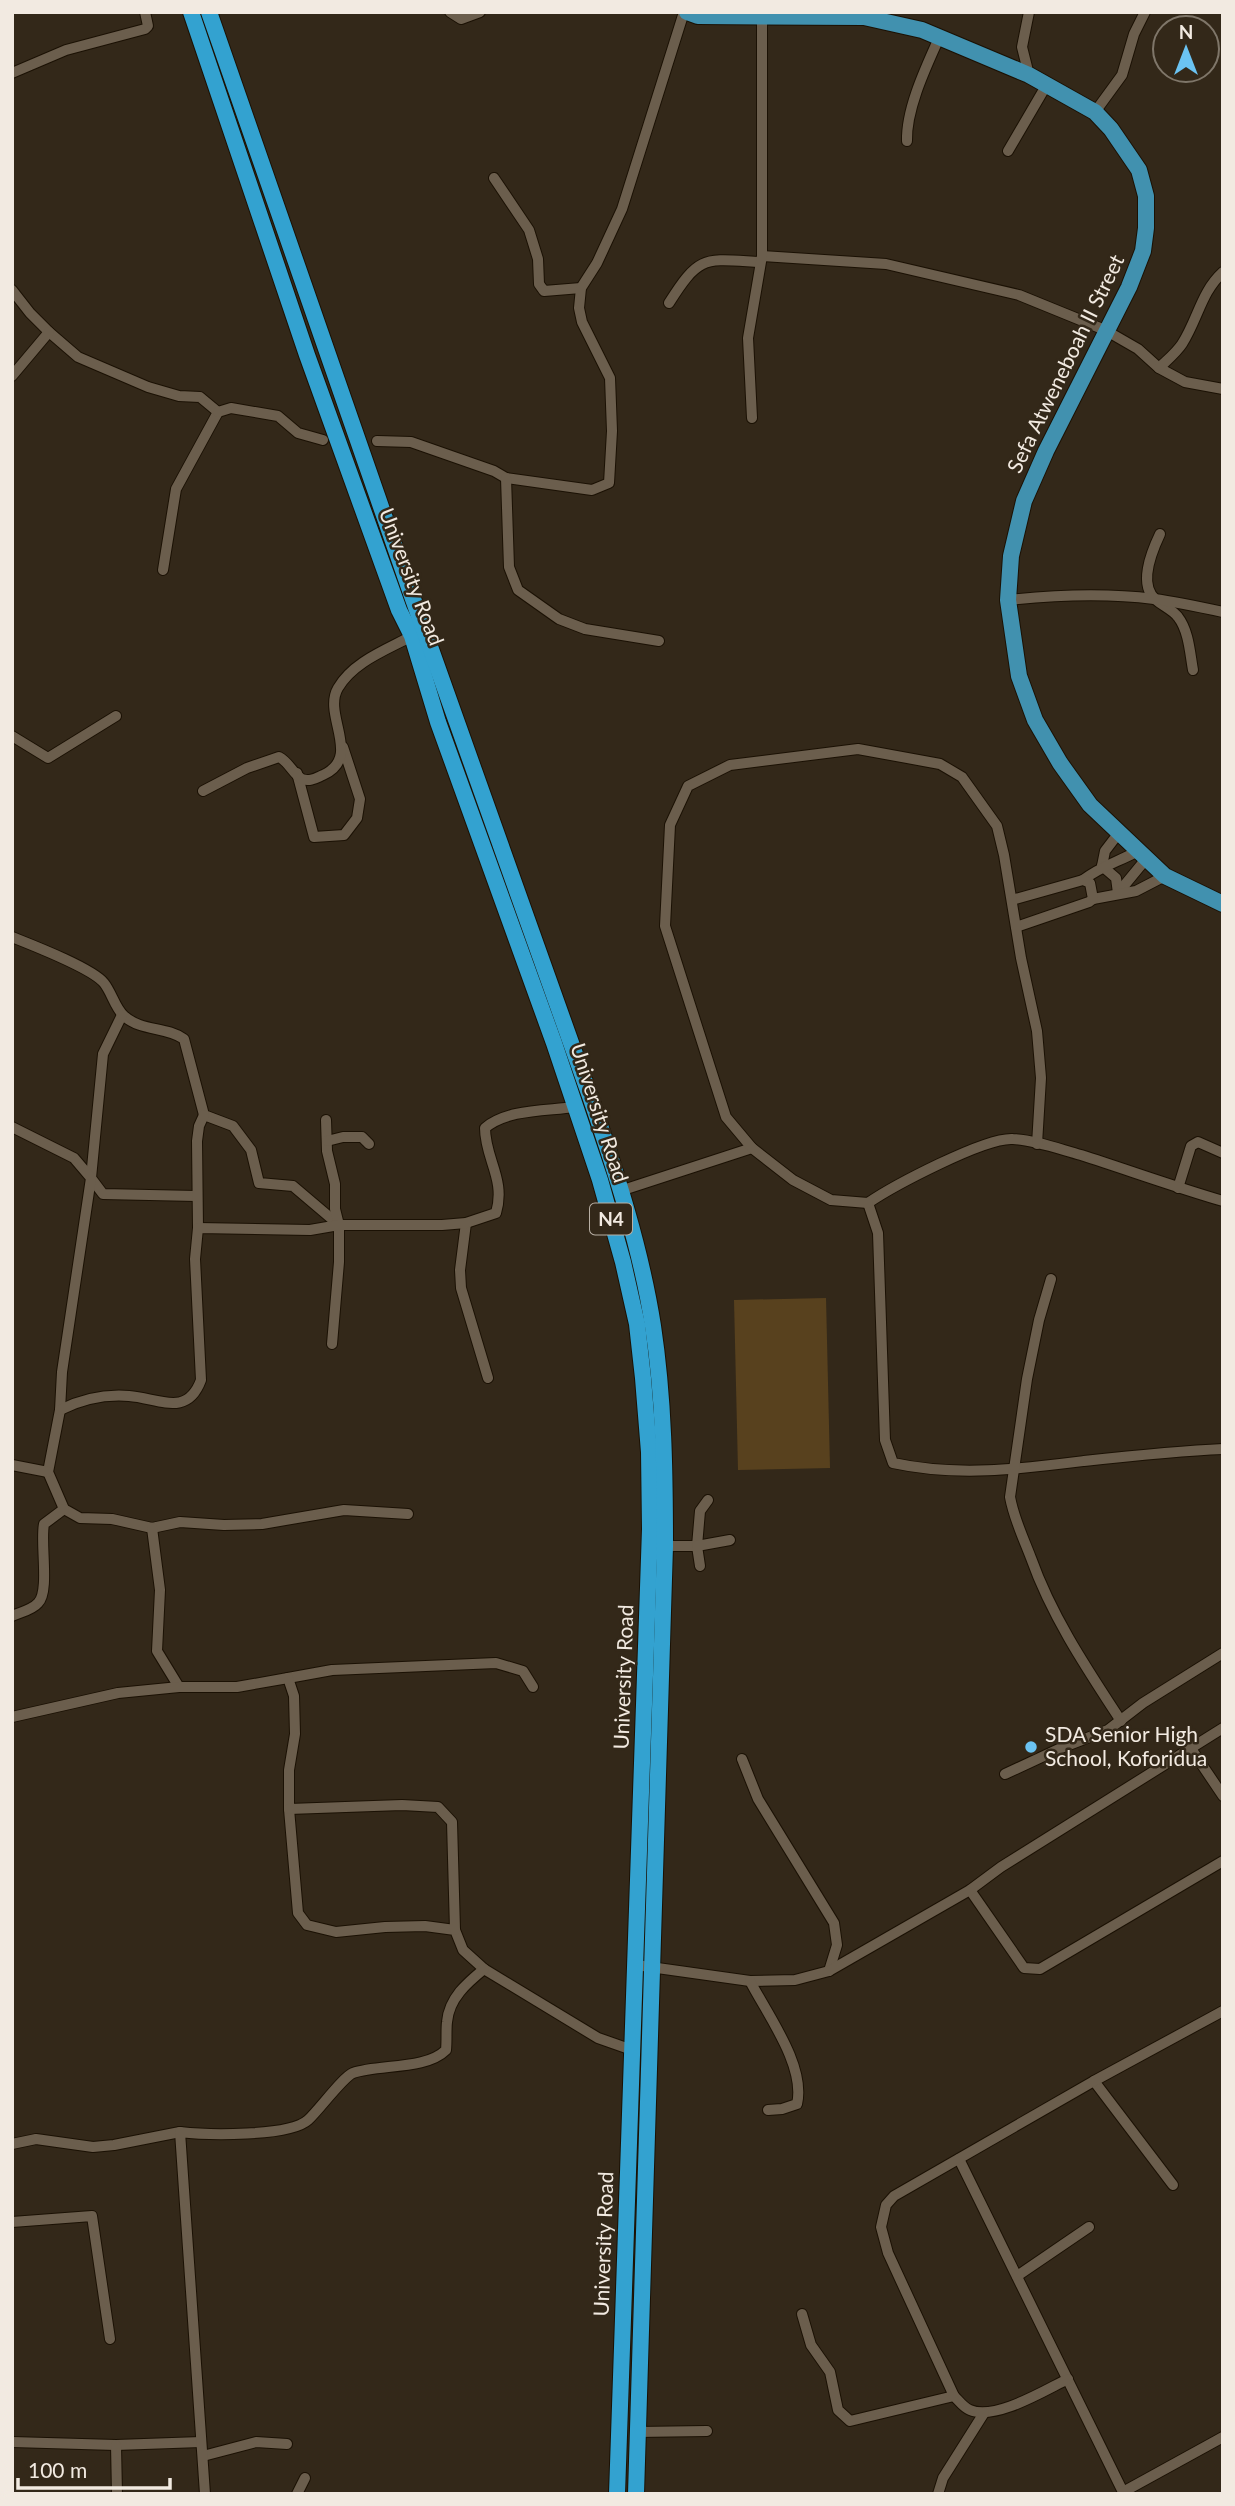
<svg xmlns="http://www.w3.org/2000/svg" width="1235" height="2506" font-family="Lato,sans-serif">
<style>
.grass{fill:#58411e}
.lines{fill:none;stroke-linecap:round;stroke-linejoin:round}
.minor-casing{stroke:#1b1104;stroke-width:12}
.primary-casing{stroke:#1b1104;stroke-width:18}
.trunk-casing{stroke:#1b1104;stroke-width:18}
.minor{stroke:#6b5e4d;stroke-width:10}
.primary{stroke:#4191af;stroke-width:16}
.trunk{stroke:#33a2d0;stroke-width:16}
.poi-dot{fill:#6bc3f2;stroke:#332819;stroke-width:2.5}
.labels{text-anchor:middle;stroke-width:5;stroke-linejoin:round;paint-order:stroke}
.shield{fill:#332819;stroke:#b9b0a5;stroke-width:2}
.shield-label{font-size:19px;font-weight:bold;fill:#f2eae1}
.street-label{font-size:21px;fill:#f2eae1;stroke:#332819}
.poi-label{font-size:21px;fill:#f2eae1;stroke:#332819;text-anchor:start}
</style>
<rect width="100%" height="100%" fill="#332819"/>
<!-- grass -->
<polygon class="grass" points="826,1298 830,1468 738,1470 734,1300"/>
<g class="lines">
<defs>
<g id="minor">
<polyline points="450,12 461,19 480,12"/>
<polyline points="1029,12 1022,47 1029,75"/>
<polyline points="12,73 66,50 145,29 148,26 145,12"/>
<polyline points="1095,112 1122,75 1134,34 1145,12"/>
<path d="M907,141c-1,-32 19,-74 32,-103"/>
<polyline points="1008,151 1046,86"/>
<polyline points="494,178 529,230 538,259 539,284 544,291 581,288"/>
<polyline points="762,256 886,264 1019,295 1105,330 1138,349 1159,368 1185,382 1223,389"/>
<polyline points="12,290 30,313 49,332 78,357 148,387 179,396 200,397 218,412 176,489 163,570"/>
<path d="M669,303c31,-49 35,-44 91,-41"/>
<path d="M1159,368c8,-8 17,-15 23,-24 16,-25 19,-52 41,-72"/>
<polyline points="12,376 49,332"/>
<polyline points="218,412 231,408 278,416 298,433 323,440"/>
<polyline points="752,418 748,338 762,256 762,17"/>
<polyline points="377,441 411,442 494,471 506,478 592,490 609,483 612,431 610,378 582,322 579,308 581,288 597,263 622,209 684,12"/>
<polyline points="506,478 509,567 518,590 559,619 585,629 659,641"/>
<path d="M1160,534c-9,19 -22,51 -4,66 7,6 17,10 22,17 11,14 12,37 15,53"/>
<path d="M1008,600c48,-5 98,-7 146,-1 23,3 46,8 69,13"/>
<polyline points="12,736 48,758 116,716"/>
<polyline points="297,773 314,837 344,835 357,818 360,799 343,747"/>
<path d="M203,791l44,-23 32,-11c10,5 14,17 23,22 8,3 14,-1 21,-4 40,-18 -1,-60 15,-87 15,-26 48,-38 74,-52"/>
<polyline points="1102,866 1105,851 1118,834"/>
<polyline points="1102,866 1116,878 1118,893"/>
<path d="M1083,880c18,-14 35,-18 55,-29"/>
<polyline points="1118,893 1146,859"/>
<polyline points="1093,899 1136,891 1165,876"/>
<polyline points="1012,900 1083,880 1090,883 1093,899 1089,902 1016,927"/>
<path d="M12,937c20,8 80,31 92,46 8,10 11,25 20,33 18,16 42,10 60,23l20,76 29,11 18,24 8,33 34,3 46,39"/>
<polyline points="122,1015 103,1054 91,1178 103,1194 196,1196"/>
<polyline points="326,1120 327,1151 335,1184 335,1209 339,1225 339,1262 332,1344"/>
<polyline points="12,1127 74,1158 91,1178 62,1372 60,1410 48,1472 64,1509 80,1518 112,1519 152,1528 180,1522 224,1525 262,1524 344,1510 408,1514"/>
<polyline points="327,1141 343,1137 362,1137 369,1144"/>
<polyline points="1178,1188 1191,1146 1198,1142 1223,1153"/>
<polyline points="620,1191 752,1148"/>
<path d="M1223,1201c-48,-14 -95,-31 -142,-46 -22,-6 -46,-15 -68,-16 -28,-2 -120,47 -145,64l10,30 7,207 8,23c64,14 127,6 191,-2 46,-5 92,-10 139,-12"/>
<polyline points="868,1203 831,1200 793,1180 752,1148 726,1117 665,926 670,825 688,786 730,765 858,749 940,764 962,777 997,826 1004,855 1021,958 1037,1031 1041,1078 1037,1144"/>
<polyline points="466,1223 460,1270 461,1288 488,1378"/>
<polyline points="198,1228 197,1141 199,1126 204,1115"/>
<path d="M1051,1279l-12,41 -12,59 -17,118c4,22 13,40 21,61 21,59 56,111 90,163"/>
<path d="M60,1410c22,-11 44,-16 69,-14 29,2 58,22 72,-16l-6,-121 3,-31 112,2 29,-5h103l24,-2 30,-10c10,-34 -11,-54 -11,-85 22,-19 62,-17 89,-21"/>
<polyline points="12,1465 48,1472"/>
<polyline points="152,1528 160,1590 157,1651 179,1687"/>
<polyline points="665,1546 697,1546 700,1511 708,1500"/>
<polyline points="700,1566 697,1546 730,1540"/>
<path d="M12,1616c9,-4 20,-6 26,-13 12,-12 2,-60 6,-79l20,-15"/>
<polyline points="288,1678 332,1670 496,1663 523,1671 533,1687"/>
<polyline points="12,1717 118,1693 179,1687 237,1687 288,1678 294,1696 295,1734 289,1770 289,1809 298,1913 307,1925 336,1932 385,1927 425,1926 455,1930 463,1950 484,1969 598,2038 635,2051"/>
<polyline points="1190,1747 1223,1796"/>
<polyline points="742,1759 758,1799 834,1923 837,1945 829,1971"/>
<polyline points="1005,1774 1061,1748 1108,1730 1143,1703 1223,1653"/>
<polyline points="289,1809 402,1805 438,1807 452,1822 455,1930"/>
<polyline points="970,1890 1024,1968 1040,1969 1223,1861"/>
<polyline points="636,1965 750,1981 795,1980 829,1971 970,1890 1001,1867 1223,1728"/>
<path d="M750,1981c17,33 56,85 47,123l-15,5 -14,1"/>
<polyline points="1094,2081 1173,2185"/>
<polyline points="12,2144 36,2139 93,2147 114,2145 180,2132"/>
<polyline points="959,2159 1124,2494"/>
<polyline points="12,2222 92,2216 110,2339"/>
<polyline points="1017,2276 1089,2227"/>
<polyline points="802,2314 811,2345 830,2372 838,2410 850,2421 954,2396"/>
<path d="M1068,2379c-23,11 -73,42 -98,31 -6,-2 -11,-9 -16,-14l-66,-143 -7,-26 5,-22 8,-9 200,-115 129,-70"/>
<polyline points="637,2432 707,2431"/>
<polyline points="12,2442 116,2445 201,2442"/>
<polyline points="116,2445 117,2494"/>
<polyline points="203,2456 256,2442 287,2444"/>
<polyline points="1123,2492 1223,2437"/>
<path d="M205,2494l-25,-362c26,3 109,5 128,-12 11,-10 35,-43 45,-47 26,-9 73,-3 93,-23 1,-10 0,-19 1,-28 2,-24 20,-39 37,-53"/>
<polyline points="297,2494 305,2478"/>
<polyline points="938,2494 943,2478 984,2413"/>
</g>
<polyline id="primary" points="687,12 698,16 864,17 922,30 1029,75 1095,112 1111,129 1139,170 1146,196 1146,228 1143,251 1129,287 1046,451 1024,501 1011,556 1008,600 1019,676 1035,720 1060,763 1090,805 1165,876 1223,904"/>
<g id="trunk">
<polyline points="191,12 307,355 399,610 412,636 438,722 554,1043 600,1180 623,1262 637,1324 643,1378 649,1452 650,1529 617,2494"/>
<path d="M209,12l203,584 179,503c25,73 50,150 62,227 11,73 12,147 12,220l-29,948"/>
</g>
</defs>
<!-- minor casing -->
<use href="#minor" class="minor-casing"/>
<!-- primary casing -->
<use href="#primary" class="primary-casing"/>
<!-- trunk casing -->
<use href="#trunk" class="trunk-casing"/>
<!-- minor -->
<use href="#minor" class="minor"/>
<!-- primary -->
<use href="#primary" class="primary"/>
<!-- trunk -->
<use href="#trunk" class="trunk"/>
</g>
<!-- markers -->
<circle class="poi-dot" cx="1031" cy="1747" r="7"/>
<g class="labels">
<!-- shield labels -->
<rect class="shield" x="590" y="1203.5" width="42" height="31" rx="5"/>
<g class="shield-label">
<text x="611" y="1226">N4</text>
</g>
<!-- street labels -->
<g class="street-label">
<text transform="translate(1066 364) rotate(-64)" y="7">Sefa Atweneboah II Street</text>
<text transform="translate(411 577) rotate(69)" y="7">University Road</text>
<text transform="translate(599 1113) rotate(72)" y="7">University Road</text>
<text transform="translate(624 1677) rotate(-88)" y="7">University Road</text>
<text transform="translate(604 2244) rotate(-88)" y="7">University Road</text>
</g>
<!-- poi labels -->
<g class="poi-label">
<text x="1045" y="1742">SDA Senior High<tspan x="1045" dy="24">School, Koforidua</tspan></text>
</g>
</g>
<!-- border -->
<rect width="1235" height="2506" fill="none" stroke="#f2eae1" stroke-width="28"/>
<!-- north arrow -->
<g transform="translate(1186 49)"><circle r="33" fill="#332819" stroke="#7f7669" stroke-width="2"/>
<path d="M0-5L12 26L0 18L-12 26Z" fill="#6bc3f2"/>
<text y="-10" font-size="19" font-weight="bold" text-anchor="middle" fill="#f2eae1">N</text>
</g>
<!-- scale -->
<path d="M18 2478v10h152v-10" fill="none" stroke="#f2eae1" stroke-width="3.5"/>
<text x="28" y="2478" font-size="21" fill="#f2eae1" stroke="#332819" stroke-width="5" paint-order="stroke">100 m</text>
</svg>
